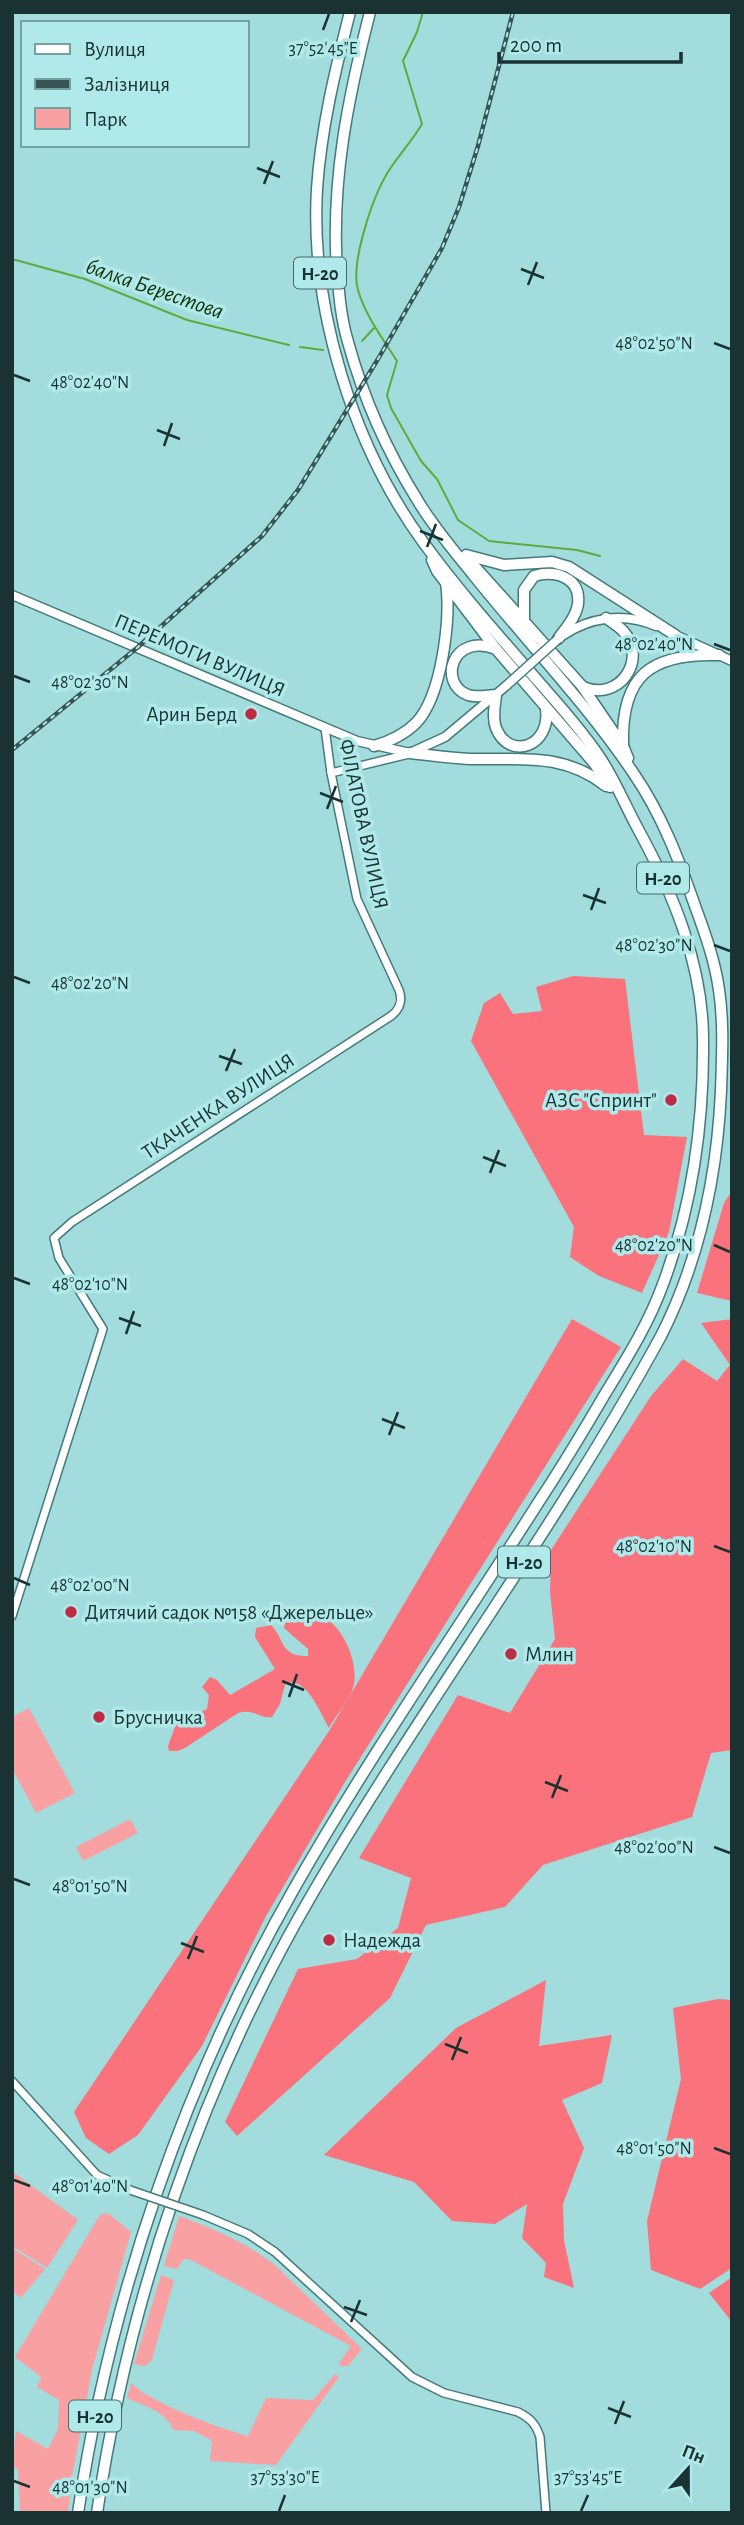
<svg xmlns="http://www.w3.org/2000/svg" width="744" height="2525" font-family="'Alegreya Sans',sans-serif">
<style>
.green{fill:#f9a0a2}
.forest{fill:#f9727c}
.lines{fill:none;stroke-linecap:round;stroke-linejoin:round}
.stream{stroke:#5dab3d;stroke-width:2}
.tertiary-casing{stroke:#447a7b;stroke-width:10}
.secondary-casing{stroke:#447a7b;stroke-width:11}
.primary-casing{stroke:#447a7b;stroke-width:13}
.tertiary{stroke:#fff;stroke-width:7}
.secondary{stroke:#fff;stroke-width:8}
.primary{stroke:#fff;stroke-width:10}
.rail-casing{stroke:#375555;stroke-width:4.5}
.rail{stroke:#b0e9ea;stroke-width:2;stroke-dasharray:5;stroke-linecap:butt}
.tertiary-bridge-casing{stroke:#447a7b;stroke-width:10;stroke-linecap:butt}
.secondary-bridge-casing{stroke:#447a7b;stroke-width:11;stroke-linecap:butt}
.tertiary-bridge{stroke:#fff;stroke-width:7}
.secondary-bridge{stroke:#fff;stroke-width:8}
.ticks{fill:none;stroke:#1b3232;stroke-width:2.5}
.poi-dot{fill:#bd2c43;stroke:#b0e9ea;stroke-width:2.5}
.labels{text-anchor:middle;stroke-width:7;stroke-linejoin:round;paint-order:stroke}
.shield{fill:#b0e9ea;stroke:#486969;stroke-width:2}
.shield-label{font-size:19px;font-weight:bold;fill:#1b3232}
.street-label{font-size:21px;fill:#1b3232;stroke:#b0e9ea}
.poi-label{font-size:21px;fill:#1b3232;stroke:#b0e9ea;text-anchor:start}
.water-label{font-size:23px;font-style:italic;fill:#143306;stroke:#b0e9ea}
.ticks-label{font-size:18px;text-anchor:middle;fill:#1b3232;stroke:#b0e9ea;stroke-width:7;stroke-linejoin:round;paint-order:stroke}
</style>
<rect width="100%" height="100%" fill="#a3dcdd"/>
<!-- green -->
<g class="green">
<polygon points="29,1708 75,1793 36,1813 12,1769 12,1717"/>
<polygon points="130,1819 138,1833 83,1861 76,1847"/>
<polygon points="13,2172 78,2220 47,2268 12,2246"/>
<polygon points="104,2213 109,2214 131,2232 92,2370 72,2477 68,2513 20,2513 18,2469 12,2466 16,2431 48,2449 58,2429 59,2400 37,2387 41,2377 15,2357 92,2228 100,2215"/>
<path d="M179,2216c35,13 66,26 96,49l87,84 -14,17h-8l-1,-3 12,-17 -162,-87h-5l-7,10 -13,-3z"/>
<polygon points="12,2248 45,2269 21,2298 12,2291"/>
<polygon points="161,2275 174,2280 152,2360 145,2366 134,2364"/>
<path d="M335,2374l4,3 -63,88 -66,-4 2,-20 -18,-10 -21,-1c-5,-18 -31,-25 -46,-32l4,-15c20,20 87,45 117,53l18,-38 47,2z"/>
</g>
<!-- forest -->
<g class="forest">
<polygon points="573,976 625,979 644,1135 687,1137 669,1232 642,1293 599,1276 570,1257 574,1227 471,1041 484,1003 500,993 513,1014 542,1011 536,987"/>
<polygon points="732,1191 732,1301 697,1293 724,1203"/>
<polygon points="572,1319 621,1347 345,1782 266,1916 202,2046 138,2135 109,2154 86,2138 74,2112 329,1731"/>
<polygon points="732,1319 732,1750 711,1753 692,1817 543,1865 505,1907 426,1925 390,1998 237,2136 225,2122 298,1969 357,1959 398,1928 411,1878 359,1858 458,1695 510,1713 555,1639 550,1592 551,1550 651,1396 683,1359 717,1381 730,1365 701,1323"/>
<path d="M296,1613c9,-1 19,0 27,4 21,10 35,46 31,67 -3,15 -18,31 -25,44 -8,-14 -25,-56 -44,-43l-5,19 -8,13c-14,2 -17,-9 -34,-4l-53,35 -7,3h-9l-1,-5 8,-22 31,-15 2,-14 -7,-8 8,-10 7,3 13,15 45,-26 -20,-32 1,-9 15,-3c14,14 9,32 37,31v-7l-24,-21 2,-10z"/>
<polygon points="546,1980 539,2046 612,2035 602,2083 562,2100 584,2148 563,2204 564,2240 574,2288 544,2277 546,2263 522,2238 527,2204 495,2224 452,2221 414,2182 324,2155 456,2028"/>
<polygon points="718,1999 732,2000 732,2268 700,2289 651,2270 647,2221 681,2079 673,2008"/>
<polygon points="732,2277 732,2322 709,2293"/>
</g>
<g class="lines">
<!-- stream -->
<g class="stream">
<path d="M423,12l-6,20 -14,29 19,63c-10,17 -24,32 -34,48 -15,24 -38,91 -30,118 7,25 25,49 39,71l-10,34 4,13 30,53 16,18 21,41 31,21 88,9 23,6"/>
<polyline points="12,259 85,279 187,320 289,345"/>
<polyline points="362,341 374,328"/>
<polyline points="300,347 323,350"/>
</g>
<defs>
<g id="tertiary">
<polyline points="331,773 409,754"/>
<path d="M12,1616l91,-287 -44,-71 -5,-20 18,-16 319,-206c9,-7 12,-15 8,-26l-42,-91 -26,-126 -6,-45"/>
<polyline points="12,2081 97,2175 130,2190"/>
<path d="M203,2215l45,19 27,18 137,125 32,16 74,19c12,6 18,12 22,25l6,76"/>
</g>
<g id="secondary">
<polyline points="12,595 357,741 410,753 445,737 507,685"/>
<polyline points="671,633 732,661"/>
<path d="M562,636c28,-19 62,-24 94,-10"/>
</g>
<g id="primary">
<polyline points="466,555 504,565 552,562 569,567 675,635"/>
<polyline points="432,560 437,571 496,649 594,763 610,787"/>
<polyline points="469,560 582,686 623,746 628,758"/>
<path d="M524,620v-30l10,-14c21,-6 47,1 44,28 -2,13 -12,24 -20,35"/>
<path d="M496,649c-45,-17 -58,35 -28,46 9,3 20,0 28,0 -1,10 -4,23 0,33 13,33 55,19 50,-19"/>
<path d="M583,687c36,15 65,-27 41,-55 -5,-6 -12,-10 -18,-14"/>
<path d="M623,745c-2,-70 28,-92 96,-90"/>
<path d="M374,746c17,-5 30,-11 42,-23 26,-27 35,-105 30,-141"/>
<path d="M410,753c20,2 40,5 60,6 51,1 93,-7 136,27"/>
<path d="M78,2513c33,-219 107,-433 217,-626 75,-132 163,-258 245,-387 23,-35 44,-70 65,-106 22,-36 44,-71 58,-110 30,-80 41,-160 40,-245 0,-74 -30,-146 -65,-210 -13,-24 -24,-51 -39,-73 -18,-27 -40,-51 -61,-75 -40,-46 -80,-91 -115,-139 -70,-96 -113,-234 -106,-353 4,-60 18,-118 33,-177"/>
<path d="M97,2513c32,-217 106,-433 217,-622 110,-188 242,-363 347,-555 39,-77 56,-159 60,-245 1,-34 3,-67 -2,-101 -4,-29 -14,-57 -24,-84 -16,-46 -33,-91 -61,-132 -47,-70 -106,-131 -159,-197 -20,-25 -41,-49 -57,-76 -30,-48 -55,-104 -70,-159 -7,-23 -9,-48 -11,-72 -6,-89 11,-172 33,-258"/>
</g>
</defs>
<!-- tertiary casing -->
<use href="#tertiary" class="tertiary-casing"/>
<!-- secondary casing -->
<use href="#secondary" class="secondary-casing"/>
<!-- primary casing -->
<use href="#primary" class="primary-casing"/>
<!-- tertiary -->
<use href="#tertiary" class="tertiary"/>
<!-- secondary -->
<use href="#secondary" class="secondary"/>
<!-- primary -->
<use href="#primary" class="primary"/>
<defs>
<polyline id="rail" points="12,750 138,647 262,536 298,490 378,359 442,248 459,207 478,146 513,12"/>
</defs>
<!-- rail casing -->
<use href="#rail" class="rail-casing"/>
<!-- rail -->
<use href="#rail" class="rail"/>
<defs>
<polyline id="tertiary-bridge" points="130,2190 203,2215"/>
<polyline id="secondary-bridge" points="507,685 558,639"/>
</defs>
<!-- tertiary-bridge casing -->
<use href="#tertiary-bridge" class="tertiary-bridge-casing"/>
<!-- secondary-bridge casing -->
<use href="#secondary-bridge" class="secondary-bridge-casing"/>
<!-- tertiary-bridge -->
<use href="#tertiary-bridge" class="tertiary-bridge"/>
<!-- secondary-bridge -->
<use href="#secondary-bridge" class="secondary-bridge"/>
</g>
<!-- ticks -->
<path class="ticks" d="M323,30l6,-16M257,168l23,9M264,184l9,-23M521,269l23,9M528,285l9,-23M714,343l16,6M14,375l16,6M157,430l23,9M164,446l8,-23M420,531l23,9M427,547l9,-23M714,644l16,6M14,676l16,6M320,793l23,9M327,809l9,-23M583,895l23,8M591,910l8,-22M714,945l16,6M14,977l16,6M219,1056l23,8M226,1071l9,-22M483,1157l23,9M490,1173l9,-23M714,1245l16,7M14,1278l16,6M119,1318l22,8M126,1334l8,-23M382,1419l23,9M389,1435l9,-23M714,1546l16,6M14,1578l16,7M282,1681l22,9M289,1697l8,-23M545,1782l23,9M552,1798l9,-23M714,1847l16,6M14,1879l16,6M181,1943l23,9M188,1959l9,-23M445,2044l23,9M452,2060l9,-23M714,2148l16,6M14,2180l16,6M344,2307l23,8M351,2322l9,-22M608,2408l23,9M615,2424l9,-23M14,2481l16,6M279,2511l6,-16M581,2511l7,-16"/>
<!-- markers -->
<g class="poi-dot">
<circle cx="251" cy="714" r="7"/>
<circle cx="671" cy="1100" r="7"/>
<circle cx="71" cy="1612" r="7"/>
<circle cx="511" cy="1654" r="7"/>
<circle cx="99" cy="1717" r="7"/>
<circle cx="329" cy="1940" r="7"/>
</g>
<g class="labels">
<!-- shield labels -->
<g class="shield">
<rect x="294" y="257.5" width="52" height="31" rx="5"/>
<rect x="637" y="862.5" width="52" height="31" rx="5"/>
<rect x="498" y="1546.5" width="52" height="31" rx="5"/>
<rect x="69" y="2400.5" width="52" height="31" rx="5"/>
</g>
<g class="shield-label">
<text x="320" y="280">Н-20</text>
<text x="663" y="885">Н-20</text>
<text x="524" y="1569">Н-20</text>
<text x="95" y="2423">Н-20</text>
</g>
<!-- street labels -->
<g class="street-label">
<text transform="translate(200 655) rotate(23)" y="7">ПЕРЕМОГИ ВУЛИЦЯ</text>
<text transform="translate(364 824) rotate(78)" y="7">ФІЛАТОВА ВУЛИЦЯ</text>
<text transform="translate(218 1106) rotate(-33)" y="7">ТКАЧЕНКА ВУЛИЦЯ</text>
</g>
<!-- poi labels -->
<g class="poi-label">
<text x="237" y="721" text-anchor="end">Арин Берд</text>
<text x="657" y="1107" text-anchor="end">АЗС "Спринт"</text>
<text x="85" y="1619">Дитячий садок №158 «Джерельце»</text>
<text x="525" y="1661">Млин</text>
<text x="113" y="1724">Брусничка</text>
<text x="343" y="1947">Надежда</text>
</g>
<!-- water labels -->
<g class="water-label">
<text transform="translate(155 288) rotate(19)" y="8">балка Берестова</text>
</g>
</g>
<g class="ticks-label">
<text x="323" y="54">37°52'45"E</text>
<text x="654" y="349">48°02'50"N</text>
<text x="90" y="388">48°02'40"N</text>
<text x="654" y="650">48°02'40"N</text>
<text x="90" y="688">48°02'30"N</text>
<text x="654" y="951">48°02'30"N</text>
<text x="90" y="989">48°02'20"N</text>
<text x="654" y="1251">48°02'20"N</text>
<text x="90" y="1290">48°02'10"N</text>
<text x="654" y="1552">48°02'10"N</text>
<text x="90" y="1591">48°02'00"N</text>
<text x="654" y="1853">48°02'00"N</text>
<text x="90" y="1892">48°01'50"N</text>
<text x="654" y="2154">48°01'50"N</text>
<text x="90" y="2192">48°01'40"N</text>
<text x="285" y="2483">37°53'30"E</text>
<text x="588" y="2483">37°53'45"E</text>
<text x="90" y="2493">48°01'30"N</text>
</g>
<!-- border -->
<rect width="744" height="2525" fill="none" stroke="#1b3232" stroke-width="28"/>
<!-- legend -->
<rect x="21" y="21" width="228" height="126" fill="#b0e9ea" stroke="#74a0a0" stroke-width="2"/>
<rect x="35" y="44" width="35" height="10" fill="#ffffff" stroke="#74a0a0" stroke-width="2"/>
<text x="84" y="56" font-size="21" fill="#1b3232">Вулиця</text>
<rect x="35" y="79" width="35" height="10" fill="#375555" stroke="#74a0a0" stroke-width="2"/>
<text x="84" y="91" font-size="21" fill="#1b3232">Залізниця</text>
<rect x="35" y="108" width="35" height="21" fill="#f9a0a2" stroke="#74a0a0" stroke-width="2"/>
<text x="84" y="126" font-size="21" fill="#1b3232">Парк</text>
<!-- north arrow -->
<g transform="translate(688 2469) rotate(21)" stroke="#b0e9ea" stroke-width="5" paint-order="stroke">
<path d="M0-5L12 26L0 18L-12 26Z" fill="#1b3232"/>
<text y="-10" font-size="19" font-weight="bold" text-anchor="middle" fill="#1b3232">Пн</text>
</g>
<!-- scale -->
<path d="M499 52v10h182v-10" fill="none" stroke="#1b3232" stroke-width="3.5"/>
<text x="510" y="52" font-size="21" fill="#1b3232" stroke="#b0e9ea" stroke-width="5" paint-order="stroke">200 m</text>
</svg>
